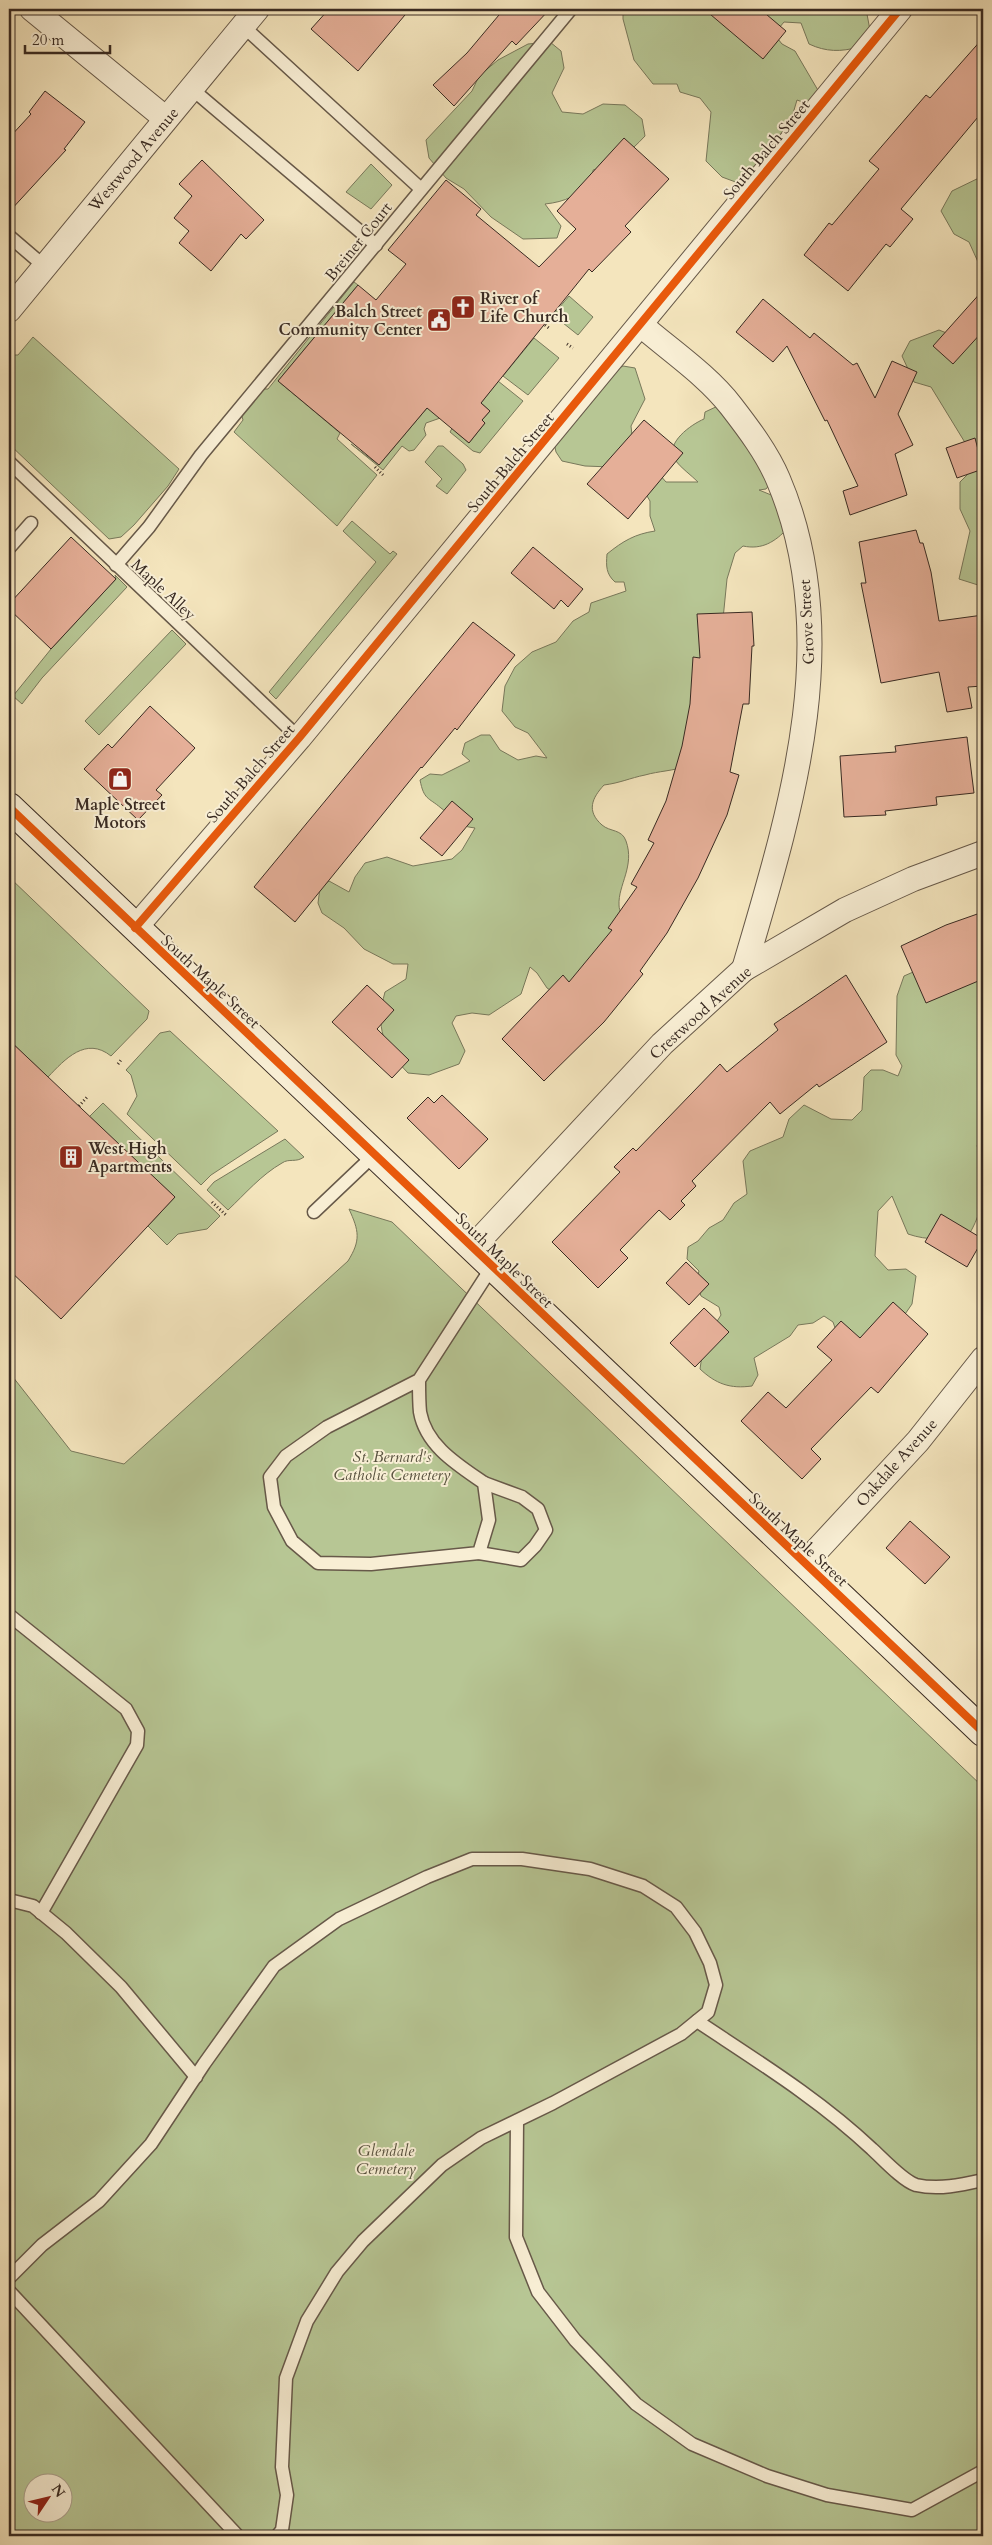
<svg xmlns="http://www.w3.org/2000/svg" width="992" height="2545" font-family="Cardo,serif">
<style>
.green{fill:#b7c694;stroke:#78785b;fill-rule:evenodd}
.building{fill:#e5af98;stroke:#382a22}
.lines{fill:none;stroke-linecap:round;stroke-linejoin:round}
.lane-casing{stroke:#675949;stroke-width:15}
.street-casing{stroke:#675949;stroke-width:26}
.secondary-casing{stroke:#382a22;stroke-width:30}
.path{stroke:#382a22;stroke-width:3;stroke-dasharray:1 2.5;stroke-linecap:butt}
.lane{stroke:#f8eed4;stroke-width:12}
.street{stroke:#f8eed4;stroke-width:24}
.secondary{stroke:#f8eed4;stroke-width:28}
.cycleway-casing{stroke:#f8eed4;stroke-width:11}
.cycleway{stroke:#e8590c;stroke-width:8}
.labels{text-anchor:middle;stroke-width:4;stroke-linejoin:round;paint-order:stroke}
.street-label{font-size:16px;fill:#382a22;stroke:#f8eed4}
.poi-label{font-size:16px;font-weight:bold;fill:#382a22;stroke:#f8eed4;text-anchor:start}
.park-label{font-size:16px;font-style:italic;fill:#58513e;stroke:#f8eed4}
</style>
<rect width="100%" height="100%" fill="#f4e5bd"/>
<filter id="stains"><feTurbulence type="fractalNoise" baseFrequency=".004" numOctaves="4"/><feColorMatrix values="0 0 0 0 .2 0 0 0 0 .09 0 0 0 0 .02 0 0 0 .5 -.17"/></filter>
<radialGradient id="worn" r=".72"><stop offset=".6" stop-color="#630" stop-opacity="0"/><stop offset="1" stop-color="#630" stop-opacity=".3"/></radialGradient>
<!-- green -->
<g class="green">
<path d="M623,9h243l4,21 -11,17c-18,5 -33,5 -50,-3l-8,-21 -17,-1 -10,12 8,10 13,7 24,41 -4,9 -10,2 -8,-3 -11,37 -45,47 -19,-7 -16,-16 5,-49 -11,-14 -20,-6 -3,-8h-24l-19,-24 -11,-41z"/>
<path d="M550,42l11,9 3,17 -12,25 10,19 21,2 20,-10 22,1 17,14 3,17c-15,16 -30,29 -52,34v10c-13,15 -28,22 -48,24l16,22 -4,12 -34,1 -32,-22 -27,-28 -18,-11 -17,-20 -3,-18 46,-49 7,-15 19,-16 30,-16z"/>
<polygon points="371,164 392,185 371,209 346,192"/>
<polygon points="983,176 983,273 969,242 954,234 941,211 952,191"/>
<polygon points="354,282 358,285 278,381 340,433 337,439 377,475 337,526 234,432 243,420 241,413 264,389 268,389"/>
<polygon points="569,296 593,317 578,335 553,315"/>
<polygon points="983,309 983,599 978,585 959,579 970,531 960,509 960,482 971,471 972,454 931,387 914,382 902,356 910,341 939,330 954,336"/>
<polygon points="33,337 179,469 168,486 134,525 121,537 109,539 9,444 9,359 13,355 18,355"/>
<polygon points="534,338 559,358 528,395 503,376"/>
<path d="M623,366l12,2 10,31 -14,27 2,18 33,38h32c-7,-7 -17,-14 -23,-22 -11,-17 17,-36 29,-41l1,-7 15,-7 54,74 -8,10 -7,1 17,7 12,31c-13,14 -26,22 -45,18l-8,7 -8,26 -4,40 -36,147c-14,5 -28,5 -42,9 -15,3 -25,8 -41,10 -12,13 -18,26 -2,40 8,7 20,4 24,16 9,25 -8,44 -7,64 0,6 4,13 6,19l-58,77 -20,-13 -10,-15 -7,-6 -9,27 -32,21 -17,-2 -16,3 -4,7 13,28 -6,13 -30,11 -21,-2c-25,-26 -33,-45 -23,-81l21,-13 2,-15h-15l-29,-15 -20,-21 -22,-15 -4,-10 2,-15 9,-7 20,11 6,-15 10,-14 22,-6 26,9 39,-7 10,-9 13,-22c-23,-3 -19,-9 -34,-20 -13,-11 -17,-8 -21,-28l10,-6 12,1 28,-14 -8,-7 3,-11 16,-8h9l10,15 18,10 18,-4 11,2 -19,-25 -13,-6 -13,-16 3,-25 10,-19 17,-15 24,-10 17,-21 16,-9 2,-9 35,-12 -2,-9h-9c-9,-8 -9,-16 -8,-28 16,-13 28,-20 48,-23l-5,-15v-15l-6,-10 -33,-24 -26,-1 -23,-5 -6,-9 -3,-14 31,-26c3,-28 15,-33 39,-46z"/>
<polygon points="498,381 523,401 480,453 473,451 450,432 460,414 456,432 469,443 485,423 482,420 490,411 481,403"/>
<polygon points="438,395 446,416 426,423 424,429 426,435 414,450 409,451 402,446 383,470 351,444 379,465"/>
<polygon points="438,446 443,446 463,464 466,470 447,494 436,486 442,479 425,462"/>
<polygon points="352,521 390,554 393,551 397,554 276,699 269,692 376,562 343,531"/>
<polygon points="115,575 127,587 42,678 22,704 13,696 51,649 116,579"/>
<polygon points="172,630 186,644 99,735 85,721"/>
<path d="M9,877l140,134 -2,8 -36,37c-25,-20 -46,3 -63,21l-39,-37z"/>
<path d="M920,969l63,9v161h-3l-3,7c15,22 6,70 -10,91 -21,2 -39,4 -59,-3l-16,-38 -14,15 -3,45 13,14 18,-1 10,7 -4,28 -11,16 -36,18 -27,-2 -5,-14 -9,-6 -11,7 -15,2 -8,11 -36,22 4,17 -6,11c-22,3 -36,-2 -52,-17l4,-27 17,-27 -2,-8 -18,-11 -5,-15 3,-10 -12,-12 1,-12 10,-6 11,-13 14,-8 11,-17 13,-9 -4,-33 7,-10 33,-14 6,-18 15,-14 27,14 21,1 10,-10 2,-33 7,-7h12l15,6 4,-10 -6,-11 1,-59 7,-20z"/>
<polygon points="170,1031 278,1131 211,1175 201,1185 127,1114 137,1096 131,1075 126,1070 160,1033"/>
<polygon points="103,1103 220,1216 207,1229 178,1234 167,1245 148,1226 175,1197 89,1117"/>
<path d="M285,1139l19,18c-8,6 -15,1 -22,6 -21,12 -37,31 -54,47l-21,-20 7,-8z"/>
<path d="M349,1209l43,13 591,565v749h-974v-1164l62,79 53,13 224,-203c13,-21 11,-30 1,-52zM32,2482h30v30h-30z"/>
</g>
<!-- building -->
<g class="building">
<polygon points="329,9 410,9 358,71 311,29"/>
<polygon points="504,9 550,9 516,45 512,41 454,106 433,85 467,53"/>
<polygon points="704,9 760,9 786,31 763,59"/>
<polygon points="983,38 983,111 901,209 913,219 890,247 886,244 848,291 804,255 829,223 832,225 879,169 869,161 926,95 930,98"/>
<polygon points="45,91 85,122 64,149 66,150 9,212 9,138 31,114 29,112"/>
<polygon points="624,138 669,179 625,226 631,232 592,272 589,269 481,403 490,411 482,420 485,423 469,443 427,408 379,465 278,381 358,285 376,300 406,264 388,250 446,180 481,209 476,215 539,267 576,229 557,211"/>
<polygon points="202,160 264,220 246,239 241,234 211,271 179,243 189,231 174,218 192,196 179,184"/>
<polygon points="983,290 983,331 953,364 933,346"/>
<polygon points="763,299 810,338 814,333 853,365 857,363 875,398 892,361 917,372 898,414 913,445 895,454 907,495 850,515 843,491 858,486 827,420 825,421 787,346 773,362 736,332"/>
<polygon points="644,420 683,453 628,519 587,484"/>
<polygon points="975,438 983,469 957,478 946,448"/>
<polygon points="916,530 920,543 923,543 931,572 939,621 983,615 983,686 968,687 972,708 947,712 939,672 881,683 861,583 866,583 859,542"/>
<polygon points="71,537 116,579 51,649 9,609 9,604"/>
<polygon points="533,547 583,589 568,607 561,600 554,609 511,573"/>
<polygon points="752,612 754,646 752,646 749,704 743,704 730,772 739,775 727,815 698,878 667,933 640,971 643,974 604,1022 544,1081 502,1039 563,975 569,982 612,930 608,928 637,887 631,884 654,843 648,840 666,801 682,746 690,704 693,657 700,658 697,614"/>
<polygon points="473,622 515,655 457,730 455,728 422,768 421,767 295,922 254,887"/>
<polygon points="150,706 195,748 156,790 162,795 138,820 84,769 108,744 112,748"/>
<polygon points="967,737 974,793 936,797 937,805 885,811 886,815 844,817 840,756 896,752 895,746"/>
<polygon points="452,801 473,819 442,856 420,838"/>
<polygon points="983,912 983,979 926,1003 901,946 946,925"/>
<polygon points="846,975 887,1042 819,1087 817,1084 780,1114 770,1102 692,1181 696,1186 681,1201 685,1205 670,1220 659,1210 620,1250 628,1258 598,1288 552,1242 620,1172 614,1167 633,1148 636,1151 720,1064 727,1072 778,1030 774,1024"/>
<polygon points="367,985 394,1010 377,1029 409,1060 392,1078 332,1022"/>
<polygon points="9,1040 175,1197 61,1319 9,1270"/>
<polygon points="442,1095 488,1139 459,1169 407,1118 428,1097 434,1103"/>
<polygon points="941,1214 983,1239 967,1267 925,1242"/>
<polygon points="686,1262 709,1284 689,1305 666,1283"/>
<polygon points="893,1302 928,1334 878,1393 871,1387 811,1449 821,1459 802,1479 741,1421 768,1392 786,1408 832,1360 817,1347 841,1321 860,1338"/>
<polygon points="704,1308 729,1332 695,1367 670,1343"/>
<polygon points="910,1521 950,1557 925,1584 886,1548"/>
</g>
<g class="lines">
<defs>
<g id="lane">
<polyline points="243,26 421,189"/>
<polyline points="192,89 376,245"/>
<polyline points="9,236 44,266"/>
<polyline points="9,462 299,738"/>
<polyline points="9,548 31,523"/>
<polyline points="116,565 149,527 201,455 571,9"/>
<polyline points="314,1212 374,1155"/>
<path d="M419,1380c0,10 0,22 1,32 6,34 38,53 64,71l5,37 -10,33 -108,11 -53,-1 -26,-22 -18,-34 -4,-30 16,-21 41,-29 92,-47 73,-113"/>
<polyline points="479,1553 521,1560 535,1546 546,1530 538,1509 522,1497 484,1483"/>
<polyline points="9,1615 126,1709 138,1731 137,1745 41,1913"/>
<polyline points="9,1900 33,1906 66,1933 121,1987 196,2077"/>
<path d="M697,2021c60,40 122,78 175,128 10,9 31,32 44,36 23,5 45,0 67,-5"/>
<polyline points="517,2121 516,2237 538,2292 575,2340 636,2404 692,2444 767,2476 827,2495 912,2510 983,2471"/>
<polyline points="9,2278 42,2245 99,2201 151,2144 204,2064 274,1966 339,1919 427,1877 472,1859 522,1859 590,1869 643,1886 676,1907 695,1932 710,1963 716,1985 708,2012 681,2034 553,2103 481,2138 442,2165 363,2241 337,2272 307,2321 286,2378 282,2467 287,2495 282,2530 277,2536"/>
<polyline points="9,2291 238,2536"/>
</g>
<g id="street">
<polyline points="32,9 165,118"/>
<polyline points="9,310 257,9"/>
<path d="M641,325c30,26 66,50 90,81 17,22 36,47 47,73 68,159 12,334 -34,490"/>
<polyline points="135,928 299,738 900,9"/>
<polyline points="472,1248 662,1044 744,969 845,910 913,879 983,853"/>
<polyline points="805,1563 918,1441 983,1359"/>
</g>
<polyline id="secondary" points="9,807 983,1732"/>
</defs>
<!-- lane casing -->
<use href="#lane" class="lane-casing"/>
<!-- street casing -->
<use href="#street" class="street-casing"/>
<!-- secondary casing -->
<use href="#secondary" class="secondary-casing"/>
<!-- path -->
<g class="path">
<polyline points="545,325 549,328"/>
<polyline points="567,344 573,348"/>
<polyline points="375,467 383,475"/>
<polyline points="118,1064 121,1060"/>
<polyline points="79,1106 88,1096"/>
<polyline points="212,1202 227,1216"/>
</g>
<!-- lane -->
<use href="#lane" class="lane"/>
<!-- street -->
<use href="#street" class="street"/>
<!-- secondary -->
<use href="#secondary" class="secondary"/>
<defs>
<g id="cycleway">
<polyline points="9,807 983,1732"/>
<polyline points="135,928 299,738 900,9"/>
</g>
</defs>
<!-- cycleway casing -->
<use href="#cycleway" class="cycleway-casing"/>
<!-- cycleway -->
<use href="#cycleway" class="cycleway"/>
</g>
<!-- icons -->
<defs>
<symbol id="church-square" viewBox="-11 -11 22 22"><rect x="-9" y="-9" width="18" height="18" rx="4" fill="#8f2418" stroke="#f8eed4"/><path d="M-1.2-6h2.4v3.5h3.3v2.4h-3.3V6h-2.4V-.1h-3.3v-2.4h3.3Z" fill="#fff"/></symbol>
<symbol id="civic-square" viewBox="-11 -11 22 22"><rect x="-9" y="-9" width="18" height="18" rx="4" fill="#8f2418" stroke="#f8eed4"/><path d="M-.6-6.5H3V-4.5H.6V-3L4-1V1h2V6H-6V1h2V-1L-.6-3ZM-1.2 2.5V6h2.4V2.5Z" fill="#fff"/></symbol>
<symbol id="shop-square" viewBox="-11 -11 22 22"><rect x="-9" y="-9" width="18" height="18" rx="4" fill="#8f2418" stroke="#f8eed4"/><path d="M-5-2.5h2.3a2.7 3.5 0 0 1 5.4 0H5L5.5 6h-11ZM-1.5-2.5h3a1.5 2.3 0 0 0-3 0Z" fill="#fff"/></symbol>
<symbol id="building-square" viewBox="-11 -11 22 22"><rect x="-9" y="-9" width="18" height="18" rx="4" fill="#8f2418" stroke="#f8eed4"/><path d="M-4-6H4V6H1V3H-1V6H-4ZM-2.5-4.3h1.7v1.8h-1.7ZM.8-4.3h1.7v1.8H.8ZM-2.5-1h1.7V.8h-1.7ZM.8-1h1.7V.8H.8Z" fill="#fff"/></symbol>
</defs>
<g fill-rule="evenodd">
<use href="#church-square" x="449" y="293" width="28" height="28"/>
<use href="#civic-square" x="425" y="306" width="28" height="28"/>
<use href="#shop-square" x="106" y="765" width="28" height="28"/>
<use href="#building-square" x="57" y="1143" width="28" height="28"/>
</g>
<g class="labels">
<!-- street labels -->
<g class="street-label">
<text transform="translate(766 149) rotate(-50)" y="6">South Balch Street</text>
<text transform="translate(133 159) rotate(-50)" y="6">Westwood Avenue</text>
<text transform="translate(358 241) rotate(-51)" y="6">Breiner Court</text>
<text transform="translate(510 462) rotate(-50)" y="6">South Balch Street</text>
<text transform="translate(164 589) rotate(43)" y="6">Maple Alley</text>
<text transform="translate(806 622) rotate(-93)" y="6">Grove Street</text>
<text transform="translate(250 773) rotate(-49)" y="6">South Balch Street</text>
<text transform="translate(211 981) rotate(43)" y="6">South Maple Street</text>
<text transform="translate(700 1012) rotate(-42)" y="6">Crestwood Avenue</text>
<text transform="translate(505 1260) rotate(44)" y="6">South Maple Street</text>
<text transform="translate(896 1462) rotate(-48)" y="6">Oakdale Avenue</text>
<text transform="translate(799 1539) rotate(43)" y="6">South Maple Street</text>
</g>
<!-- poi labels -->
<g class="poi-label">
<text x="480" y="304">River of<tspan x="480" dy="18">Life Church</tspan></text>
<text x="422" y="317" text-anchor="end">Balch Street<tspan x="422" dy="18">Community Center</tspan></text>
<text x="120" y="810" text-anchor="middle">Maple Street<tspan x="120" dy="18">Motors</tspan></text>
<text x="88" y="1154">West High<tspan x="88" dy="18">Apartments</tspan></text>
</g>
<!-- park labels -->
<g class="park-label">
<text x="392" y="1462">St. Bernard's<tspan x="392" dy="18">Catholic Cemetery</tspan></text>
<text x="386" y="2156">Glendale<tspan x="386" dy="18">Cemetery</tspan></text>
</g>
</g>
<!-- margin -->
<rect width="992" height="2545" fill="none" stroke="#f4e5bd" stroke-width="30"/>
<rect x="10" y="10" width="972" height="2525" fill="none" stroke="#382a22" stroke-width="2.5"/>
<rect x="15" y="15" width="962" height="2515" fill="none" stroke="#382a22"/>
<!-- north arrow -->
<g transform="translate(48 2498) rotate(55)"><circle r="24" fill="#f8eed4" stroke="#aba08d"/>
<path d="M0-4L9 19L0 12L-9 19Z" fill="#8f2418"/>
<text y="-8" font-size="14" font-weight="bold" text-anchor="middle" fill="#382a22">N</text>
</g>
<!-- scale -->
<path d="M25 45v8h85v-8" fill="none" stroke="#382a22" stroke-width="2.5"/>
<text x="32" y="45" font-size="15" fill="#382a22" stroke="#f8eed4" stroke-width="4" paint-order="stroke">20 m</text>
<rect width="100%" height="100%" filter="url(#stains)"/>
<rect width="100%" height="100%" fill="url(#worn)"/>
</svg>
